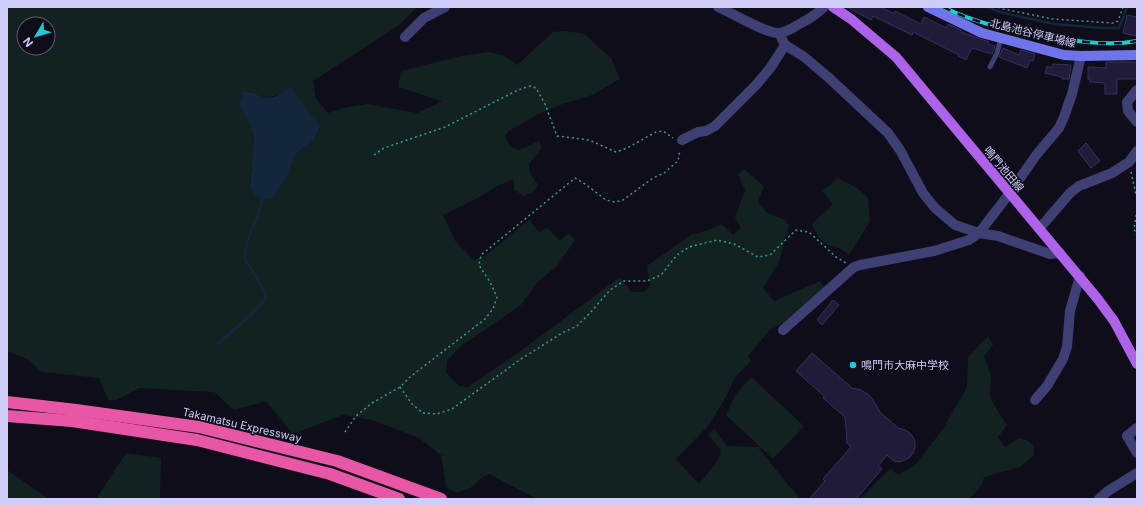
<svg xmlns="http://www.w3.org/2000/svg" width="1144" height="506" font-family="Inter,'Noto Sans JP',sans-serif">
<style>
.green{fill:#112221;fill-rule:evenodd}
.water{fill:#13263c}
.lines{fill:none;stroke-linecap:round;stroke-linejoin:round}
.stream{stroke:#13263c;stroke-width:2.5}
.building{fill:#1f1b38;stroke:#373061}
.path{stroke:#3b9d91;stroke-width:1.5;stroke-dasharray:2 3;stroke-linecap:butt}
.service{stroke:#3e3f72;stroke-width:5}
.minor{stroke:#3e3f72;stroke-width:10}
.secondary{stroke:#7074eb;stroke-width:10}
.primary{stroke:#ae62ea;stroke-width:10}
.motorway{stroke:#e857a5;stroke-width:12}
.rail-casing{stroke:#1dccd3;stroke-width:4}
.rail{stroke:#0e0d19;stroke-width:2.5;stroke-dasharray:8;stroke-linecap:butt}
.poi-dot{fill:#1dccd3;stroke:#0e0d19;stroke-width:1.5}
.labels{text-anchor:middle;stroke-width:3;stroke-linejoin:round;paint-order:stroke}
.street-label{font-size:11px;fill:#cfccf8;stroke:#0e0d19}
.poi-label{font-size:11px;fill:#cfccf8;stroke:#0e0d19;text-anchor:start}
</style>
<rect width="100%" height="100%" fill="#0e0d19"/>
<!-- green -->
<g class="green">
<path d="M7,7h410l-19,19 -19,12 -66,43 3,18 12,14 19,-6 20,-3 50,9 25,-12 -44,-14 3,-16 60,-15 27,-4 15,3 14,10 36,-33 13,-1 18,3 27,24 9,21 -28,16 -35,11 -22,10 -26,15 -4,5 4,9 10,5 20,-9 3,7 -13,16 1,9 8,12 -5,7 -9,4 -10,-6v-11l-17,7 -21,13 -33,16 13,27 18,18 11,-4 44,-36 10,12 8,-4 13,13 9,-8 6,7 -18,26 -19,16 -17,23 -60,41 -14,15 -1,11 13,14 9,1 58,-40 94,-70 11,15h13l6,-6 -3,-20 44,-31 17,-5 14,-6 11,11 8,-7 -6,-10 10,-28 -7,-15 6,-6 20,17 -6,16 8,10 19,8 4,6 -10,36 -16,26 11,13 46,-20 4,6 -40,35 -14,8 -22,26 3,5 -16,16 -9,20 -18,29 -32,33 23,25 19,-24 3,-10 -13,-15 6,-6 13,17 31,1 31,39 12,13h-265l-1,-1 -46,-24 -8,4 -9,9 -15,6 -11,-6 -5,-32 -22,-17 -47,-18 -29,-5 -50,19 -27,-33 -32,9 -20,-18 -75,-4 -23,12h-8l-9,-22 -58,-6 -14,-13 -20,-8zM24,24h24v24h-24zM249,91c14,6 16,8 32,3l39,33 -6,13 -19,15 -6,17 -39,15 4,-52 -3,-12 -13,-17 4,-8z"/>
<polygon points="838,178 857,188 868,198 870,221 849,255 839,248 828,245 818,237 812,224 833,204 822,191"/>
<polygon points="988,336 993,345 984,356 991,376 990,397 999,413 1007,425 998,437 1005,447 1019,438 1027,440 1034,446 1034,455 1020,467 984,477 982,485 969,499 860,499 890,468 898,475 915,465 943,429 967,387 968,357"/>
<polygon points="751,377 804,426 773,459 726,415 736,394"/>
<polygon points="126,453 161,458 160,499 96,499"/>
<polygon points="7,470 49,499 7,499"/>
</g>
<!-- water -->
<path class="water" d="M291,87l29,40 -6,13 -19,15 -6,17 -16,26 -6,2 -12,-5 -5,-8 4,-52 -4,-12 -12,-17 4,-8 1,-6c7,-2 12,2 18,4 11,5 22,-3 30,-9z"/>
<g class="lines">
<!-- stream -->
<g class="stream">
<polyline points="978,7 986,7 1004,13 1054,24 1102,28 1119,28 1127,7"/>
<path d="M218,344l38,-34 10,-12 -1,-6 -20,-33c-1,-14 6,-27 11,-39 3,-8 5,-16 7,-24"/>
</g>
</g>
<!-- building -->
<g class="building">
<polygon points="847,7 881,7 894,14 895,11 921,24 924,17 946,28 948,24 961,30 961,32 989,42 988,44 995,46 993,52 992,54 972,48 966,60 958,56 959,55 913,32 912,35 873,16 871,20"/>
<polygon points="1127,15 1137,17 1136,36 1123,33"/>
<polygon points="1003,48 1019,55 1021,50 1035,54 1033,61 1030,60 1027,68 999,57"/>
<polygon points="1106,62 1137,62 1137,79 1117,79 1117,94 1105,94 1105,83 1090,82 1090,79 1088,79 1088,67 1106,68"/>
<polygon points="1053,64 1071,65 1069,79 1062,79 1062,77 1045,73 1047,66 1052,68"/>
<polygon points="1086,143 1100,161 1091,168 1078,151"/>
<polygon points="833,300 839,305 822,325 817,320"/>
<polygon points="812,353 852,388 861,390 869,395 875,403 880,412 898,428 905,430 910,433 913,437 915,442 915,448 913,453 910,457 905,460 899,462 894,461 887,455 878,466 882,469 856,499 809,499 825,481 823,479 851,447 847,443 845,417 823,398 824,396 796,371"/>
</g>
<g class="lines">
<!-- path -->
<g class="path">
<polyline points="998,7 1003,9 1053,19 1113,23 1118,21 1123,7"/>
<polyline points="374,155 384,148 445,127 518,90 530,86 536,88 545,104 557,136 589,140 616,152 627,148 656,132 663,131 673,138"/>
<polyline points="1131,172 1137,199"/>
<polyline points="1137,210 1134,229 1137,236"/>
<polyline points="400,387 412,404 423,413 437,414 452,409 521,359 562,333 577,326 590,313 610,290 624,281 647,281 661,275 677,255 689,247 717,240 734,244 758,257 770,255 796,230 809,232 836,257 846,263"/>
<polyline points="345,432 356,416 372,403 400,387 410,377 485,319 493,309 497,297 490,282 479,265 481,255 575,178 585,184 606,200 615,202 623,200 653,178 664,173 678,161 680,150"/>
</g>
<!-- service -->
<polyline class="service" points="990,67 997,53 1001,38"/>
<!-- minor -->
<g class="minor">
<path d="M718,7c14,6 47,26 60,26 9,0 16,-6 23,-10 8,-4 16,-9 23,-16"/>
<polyline points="779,33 785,45 803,56 828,77 888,133 900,150 923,193 935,208 955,225 979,233 998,236 1050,254 1060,253"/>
<polyline points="405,37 424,18 445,7"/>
<polyline points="1137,90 1127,102 1128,111 1137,122"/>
<polyline points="682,140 698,132 706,131 715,126 757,84 771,67 785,45"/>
<polyline points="1039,229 1070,193 1079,186 1112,173 1129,162 1137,151"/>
<polyline points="783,330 854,267 860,265 934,251 969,240 979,233 1009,194 1037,154 1059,128 1064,117 1072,94 1081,56"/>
<polyline points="1035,400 1047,386 1063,359 1067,347 1070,311 1080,276"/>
<polyline points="1137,428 1127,436 1137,453"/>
<polyline points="1099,499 1108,491 1137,473"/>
</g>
<!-- secondary -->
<polyline class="secondary" points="928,7 982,33 1064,55 1081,56 1137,55"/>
<!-- primary -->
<polyline class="primary" points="833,7 851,19 896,57 1097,298 1114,321 1137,364"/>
<!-- motorway -->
<g class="motorway">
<polyline points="7,402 76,410 199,427 337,461 441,499"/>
<polyline points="7,416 72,421 197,440 330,474 399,499"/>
</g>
<defs>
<path id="rail" d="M943,7c36,18 75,25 115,31 25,4 53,8 79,3"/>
</defs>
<!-- rail casing -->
<use href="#rail" class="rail-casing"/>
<!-- rail -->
<use href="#rail" class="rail"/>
</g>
<!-- markers -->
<circle class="poi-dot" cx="853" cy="365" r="4"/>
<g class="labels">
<!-- street labels -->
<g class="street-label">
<text transform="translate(1033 33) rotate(14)" y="4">北島池谷停車場線</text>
<text transform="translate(1004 169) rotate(50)" y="4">鳴門池田線</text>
<text transform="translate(242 425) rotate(13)" y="4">Takamatsu Expressway</text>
</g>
<!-- poi labels -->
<g class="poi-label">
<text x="861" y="369">鳴門市大麻中学校</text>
</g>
</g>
<!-- border -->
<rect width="1144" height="506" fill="none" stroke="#cfccf8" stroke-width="16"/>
<!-- north arrow -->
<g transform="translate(36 36) rotate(232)"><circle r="19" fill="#0e0d19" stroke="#5b5972"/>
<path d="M0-3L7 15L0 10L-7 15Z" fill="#1dccd3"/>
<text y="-6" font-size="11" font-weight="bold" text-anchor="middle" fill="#cfccf8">N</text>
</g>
</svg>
